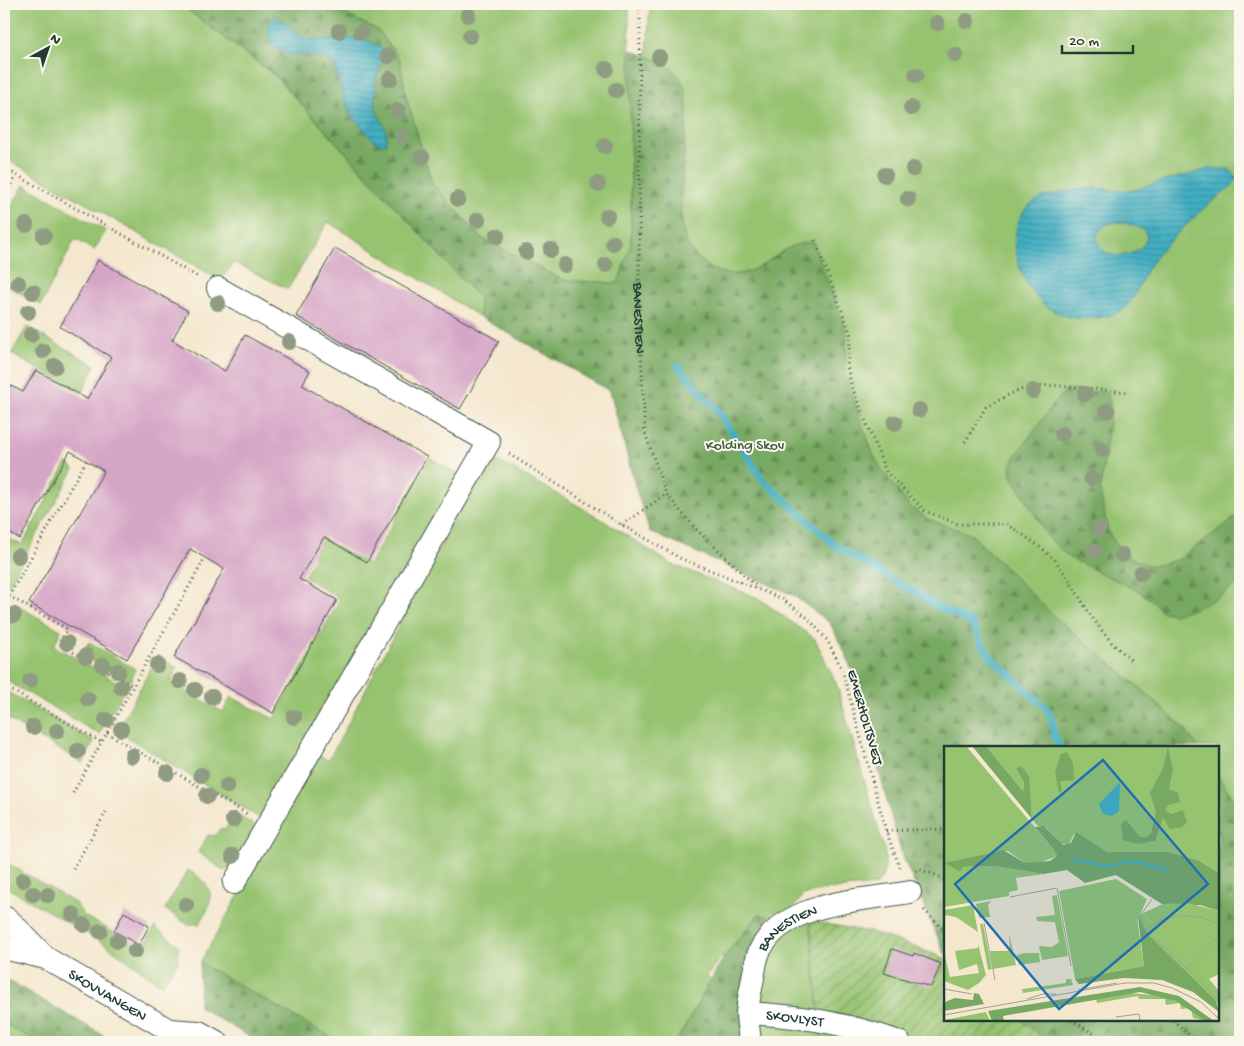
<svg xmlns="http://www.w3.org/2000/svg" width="1244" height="1046" font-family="'Gochi Hand',sans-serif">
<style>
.grass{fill:#96c370;stroke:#5a8052}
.forest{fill:url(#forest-firs);stroke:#4c734b}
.garden{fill:url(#garden-furrows);stroke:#5a8052}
.water{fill:url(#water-rules);stroke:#30767a;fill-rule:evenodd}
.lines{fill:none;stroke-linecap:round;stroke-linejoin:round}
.stream{stroke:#42aec1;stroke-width:7}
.building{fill:#d5a5c6}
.minor-casing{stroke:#3f564b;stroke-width:24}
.path{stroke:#3f564b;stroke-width:3;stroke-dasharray:1 4;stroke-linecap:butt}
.minor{stroke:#fff;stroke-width:22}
.tree{fill:#8f9c81}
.labels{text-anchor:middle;stroke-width:4;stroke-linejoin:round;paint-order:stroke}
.street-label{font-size:15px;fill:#1f3d34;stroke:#fbf7ec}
.park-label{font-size:15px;fill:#3d5e43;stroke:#fbf7ec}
.inset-river{fill:none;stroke:#42aec1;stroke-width:2.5}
.inset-road{fill:none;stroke:#9fa390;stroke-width:1}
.view{fill:#1f6fb2;fill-opacity:0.15;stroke:#1f6fb2;stroke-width:2.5}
.inset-edge{fill:none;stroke:#1f3d34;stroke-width:2.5}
</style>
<defs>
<pattern id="forest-firs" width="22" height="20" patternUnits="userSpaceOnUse" patternTransform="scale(1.25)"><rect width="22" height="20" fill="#78a962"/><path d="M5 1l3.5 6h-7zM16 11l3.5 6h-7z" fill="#628b52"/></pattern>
<pattern id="garden-furrows" width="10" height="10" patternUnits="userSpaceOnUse" patternTransform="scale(1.25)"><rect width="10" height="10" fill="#96c370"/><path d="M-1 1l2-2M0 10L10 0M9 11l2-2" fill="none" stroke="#7aa05d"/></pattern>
<pattern id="water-rules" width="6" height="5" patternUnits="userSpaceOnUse" patternTransform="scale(1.25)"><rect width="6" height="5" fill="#42aec1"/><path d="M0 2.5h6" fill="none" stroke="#378f9e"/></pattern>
</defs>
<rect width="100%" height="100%" fill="#fbf7ec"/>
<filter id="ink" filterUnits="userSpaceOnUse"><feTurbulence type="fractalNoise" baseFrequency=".02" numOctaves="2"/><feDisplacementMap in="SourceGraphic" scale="10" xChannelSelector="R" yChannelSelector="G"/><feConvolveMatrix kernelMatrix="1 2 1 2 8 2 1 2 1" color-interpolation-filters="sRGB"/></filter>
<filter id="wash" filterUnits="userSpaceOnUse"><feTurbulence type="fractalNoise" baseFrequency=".0096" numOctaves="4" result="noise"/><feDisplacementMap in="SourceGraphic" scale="20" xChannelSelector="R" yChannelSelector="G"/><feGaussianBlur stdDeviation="1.12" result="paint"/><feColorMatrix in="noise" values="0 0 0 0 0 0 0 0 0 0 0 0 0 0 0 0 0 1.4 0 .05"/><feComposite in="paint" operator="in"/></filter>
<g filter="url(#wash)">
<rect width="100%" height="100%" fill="#f4e7cd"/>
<!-- grass -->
<g class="grass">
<polygon points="4,4 180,4 275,76 479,298 480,317 328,222 288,289 235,263 220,280 4,157"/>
<polygon points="323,4 629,4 631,244 618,283 563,280 482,238 432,183 406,96 400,60 377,30"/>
<path d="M650,4h590v804l-22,-32v-29h-20l-16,-21 -44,-40 -82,-68 -84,-83 -44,-16 -19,-13 -27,-36 -8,-13 -29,-81 -2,-10 4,-18 -52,-103c-26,17 -64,46 -92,18 -6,-6 -13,-13 -17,-21 -4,-12 -4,-25 -4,-38 0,-21 2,-42 3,-64 2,-18 4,-35 -1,-53 -4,-14 -24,-23 -37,-31z"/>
<polygon points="24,185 106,231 94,250 75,239 41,305 4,284 4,220"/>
<polygon points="27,327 95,365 82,393 11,354"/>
<polygon points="430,458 460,475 263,820 117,731 158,655 177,668 171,682 223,712 231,697 274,719 340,599 304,577 315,556 250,519 310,532 369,565"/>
<path d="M484,461l16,1 93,52 78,50 87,34 57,41 21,44 49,169c1,13 1,23 -9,33l-53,5 -20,5 -12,16 19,10 12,121h-77l-3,-18 1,-59 24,-49 -9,-1 -34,42 -5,1 -12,19 4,3 -35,62h-337l-139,-79 119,-208 9,5 11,-19z"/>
<polygon points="67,463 74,469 4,593 4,548 9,539 22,545"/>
<polygon points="12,603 61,630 54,646 126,687 99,734 4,679 4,619"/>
<polygon points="89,642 135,669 130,682 81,655"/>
<polygon points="4,690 94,741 83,763 4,717"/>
<polygon points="234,813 257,827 234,866 224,871 198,852 208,835 215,836 221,828 225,830"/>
<polygon points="4,861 75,903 84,916 142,948 155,927 179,946 178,961 162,985 102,942 4,886"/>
<path d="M188,870c27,16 28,29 11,54h-12l-22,-15z"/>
<polygon points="4,1023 37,1042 4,1042"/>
</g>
<!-- forest -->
<g class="forest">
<path d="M180,4h143l55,26 22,30 6,36 26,87 50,55 81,42 55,3 13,-39v-194c17,7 37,11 48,27 10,14 8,33 7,48 -2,30 -11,91 0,117 3,7 9,13 14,18 8,8 18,13 30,14 28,2 42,-20 65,-29 5,-2 12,-2 18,-3l34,92c0,14 -4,28 -2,43l29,80 8,13 27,36 19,13 44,16 84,83 82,68 44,40 16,21h-253v207l-43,-99 -54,-196 -18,-36 -37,-28 -143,-63 -14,-43 -26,-98 -130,-74 -1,-19 -203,-222z"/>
<polygon points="1066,390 1108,392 1111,409 1100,491 1108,532 1121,551 1131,558 1148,565 1158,565 1179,559 1240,514 1240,581 1221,596 1194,609 1174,614 1163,612 1152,601 1140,592 1068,557 1048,537 1011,474 1011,467 1015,457 1054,403"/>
<polygon points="1218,776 1240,808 1240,1042 1049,1042 1021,1020 1218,1020"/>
<polygon points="758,915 768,916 743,965 742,1024 745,1042 676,1042 724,957"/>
<polygon points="200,963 339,1042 258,1042 199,1007"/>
<polygon points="4,978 115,1042 38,1042 4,1023"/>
</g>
<!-- garden -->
<polygon class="garden" points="810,921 875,933 945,958 945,1020 1021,1020 1049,1042 822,1042"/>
<!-- water -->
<g class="water">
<path d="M276,16l13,9 12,12 25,3 34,-3 16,7 11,10c-2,7 -7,12 -9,18 -4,9 -3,26 -2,36 3,16 14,16 9,37l-10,-3 -24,-28 -5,-10 -13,-41 -14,-6 -32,-3 -16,-10c-2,-12 -5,-20 5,-28z"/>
<path d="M1210,168l19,1 8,9c-6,12 -17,17 -27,25 -15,13 -30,28 -44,42 -8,8 -17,20 -22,30 -6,13 -10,26 -22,35 -9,6 -18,7 -28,8 -18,2 -33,-2 -47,-11 -31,-22 -50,-90 -6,-109 15,-6 43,-10 59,-10 9,1 18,4 27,3 11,-1 21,-6 32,-9 17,-4 34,-8 51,-14zM1114,222l11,1 19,7 3,6c-3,22 -50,31 -50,-2l7,-8z"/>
</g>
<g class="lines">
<!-- stream -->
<polyline class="stream" points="678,366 718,411 763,480 836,546 946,611 971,622 988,654 1048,710 1053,723 1054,736 1060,747"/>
</g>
<g id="blocks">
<!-- building -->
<g class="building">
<polygon points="335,248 499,341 460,409 296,316"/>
<polygon points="98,260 188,311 172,340 225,371 245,335 310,371 302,385 427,457 367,562 324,537 299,579 337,600 273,713 174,657 224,569 190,549 127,659 29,603 104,471 70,451 20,539 4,530 4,382 23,392 36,370 87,399 111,357 60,327"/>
<polygon points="124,912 149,926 139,945 114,931"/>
<polygon points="892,949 913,956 914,953 941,964 931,987 884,973"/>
</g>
</g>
</g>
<g filter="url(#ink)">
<use href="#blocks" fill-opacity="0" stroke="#3f564b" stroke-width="1"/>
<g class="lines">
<defs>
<g id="minor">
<polyline points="218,288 489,442 234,883"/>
<polyline points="4,917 10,921 46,958"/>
<path id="s2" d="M4,948l42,10 123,72 8,12"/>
<path id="s3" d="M747,1013c55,3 100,10 152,29"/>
<polyline points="169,1030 199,1032 217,1042"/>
<path id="s4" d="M750,1042c-1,-9 -2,-18 -3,-26 0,-12 4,-27 6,-38 2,-10 3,-22 8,-30 28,-48 101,-47 149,-56"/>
</g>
</defs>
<!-- minor casing -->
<use href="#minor" class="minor-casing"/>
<!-- path -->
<g class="path">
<path id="s1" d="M640,4l-1,307 6,122 21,61 30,35 62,59"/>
<polyline points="4,168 198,277"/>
<polyline points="4,198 16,176"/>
<polyline points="815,240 851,335 847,367 852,387 886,472 925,511 958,524 1006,524 1025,536 1045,551 1055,560 1069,580 1093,619 1112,643 1133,662"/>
<polyline points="965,442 986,407 1018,390 1049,385 1128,392"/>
<polyline points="509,454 622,525 680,558 782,599 808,618 827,640 842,669 886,831 901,870"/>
<polyline points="622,525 666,494"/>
<polyline points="9,596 67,629 59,644 133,686"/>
<polyline points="4,605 86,461"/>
<polyline points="4,686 101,742"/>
<polyline points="107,733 247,814"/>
<polyline points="73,793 205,558"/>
<polyline points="886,831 930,829 945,830"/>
<polyline points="73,869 106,812"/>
<polyline points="916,871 920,869 945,879"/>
<polyline points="924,910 945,931"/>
<polyline points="1071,1020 1108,1042"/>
<polyline points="1173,1020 1197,1042"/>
</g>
<!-- minor -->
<use href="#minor" class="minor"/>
</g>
<!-- trees -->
<g class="tree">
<circle cx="468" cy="15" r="8"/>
<circle cx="967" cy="21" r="8"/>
<circle cx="937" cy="23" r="8"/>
<circle cx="339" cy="31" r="8"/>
<circle cx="361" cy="32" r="8"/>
<circle cx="470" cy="36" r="8"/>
<circle cx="955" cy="55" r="8"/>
<circle cx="388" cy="56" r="8"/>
<circle cx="659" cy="57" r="8"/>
<circle cx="606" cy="69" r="8"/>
<circle cx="916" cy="75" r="8"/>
<circle cx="390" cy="79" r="8"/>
<circle cx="616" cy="90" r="8"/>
<circle cx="911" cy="108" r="8"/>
<circle cx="398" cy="111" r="8"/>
<circle cx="402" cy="136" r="8"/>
<circle cx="605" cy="146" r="8"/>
<circle cx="422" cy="157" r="8"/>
<circle cx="913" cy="169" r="8"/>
<circle cx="885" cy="175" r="8"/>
<circle cx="598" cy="184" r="8"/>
<circle cx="458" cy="199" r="8"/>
<circle cx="908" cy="199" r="8"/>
<circle cx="607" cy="216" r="8"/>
<circle cx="478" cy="220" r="8"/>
<circle cx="26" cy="225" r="8"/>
<circle cx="44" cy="236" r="8"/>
<circle cx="497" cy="236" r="8"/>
<circle cx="613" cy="243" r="8"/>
<circle cx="551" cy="250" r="8"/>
<circle cx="526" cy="252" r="8"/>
<circle cx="565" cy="265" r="8"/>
<circle cx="606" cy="265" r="8"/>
<circle cx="18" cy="283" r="8"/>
<circle cx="33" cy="292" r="8"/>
<circle cx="218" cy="303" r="8"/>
<circle cx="28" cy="312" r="8"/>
<circle cx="31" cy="335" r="8"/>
<circle cx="289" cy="342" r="8"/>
<circle cx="43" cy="351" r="8"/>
<circle cx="55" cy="366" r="8"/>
<circle cx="1033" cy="391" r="8"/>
<circle cx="1085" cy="394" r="8"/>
<circle cx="919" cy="410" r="8"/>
<circle cx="1107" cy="411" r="8"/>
<circle cx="895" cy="423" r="8"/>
<circle cx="1062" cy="434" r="8"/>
<circle cx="1102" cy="450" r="8"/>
<circle cx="1091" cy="478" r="8"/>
<circle cx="1099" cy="528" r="8"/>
<circle cx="1094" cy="551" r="8"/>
<circle cx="1122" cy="555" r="8"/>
<circle cx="18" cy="556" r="8"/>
<circle cx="1141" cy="573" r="8"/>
<circle cx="14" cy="615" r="8"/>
<circle cx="67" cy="643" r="8"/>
<circle cx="86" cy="656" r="8"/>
<circle cx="103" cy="665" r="8"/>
<circle cx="157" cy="665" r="8"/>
<circle cx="118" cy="671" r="8"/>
<circle cx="30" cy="681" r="8"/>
<circle cx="180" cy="681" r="8"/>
<circle cx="121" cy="687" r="8"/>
<circle cx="195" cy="690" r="8"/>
<circle cx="212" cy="697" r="8"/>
<circle cx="88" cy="699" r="8"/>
<circle cx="294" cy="717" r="8"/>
<circle cx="106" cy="720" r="8"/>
<circle cx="33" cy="727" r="8"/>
<circle cx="121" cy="729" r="8"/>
<circle cx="57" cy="731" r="8"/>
<circle cx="78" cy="751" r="8"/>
<circle cx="132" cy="756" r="8"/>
<circle cx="167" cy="773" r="8"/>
<circle cx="201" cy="775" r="8"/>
<circle cx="227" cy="786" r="8"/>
<circle cx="207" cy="796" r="8"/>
<circle cx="233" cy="820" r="8"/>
<circle cx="233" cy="856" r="8"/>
<circle cx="23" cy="880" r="8"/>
<circle cx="33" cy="894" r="8"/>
<circle cx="48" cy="895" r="8"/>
<circle cx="186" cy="905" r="8"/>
<circle cx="73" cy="914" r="8"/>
<circle cx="84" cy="925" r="8"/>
<circle cx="100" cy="931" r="8"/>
<circle cx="117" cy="941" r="8"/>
<circle cx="135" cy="951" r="8"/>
</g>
</g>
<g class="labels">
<!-- street labels -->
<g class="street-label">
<text dy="5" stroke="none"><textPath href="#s1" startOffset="314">BANESTIEN</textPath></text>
<text transform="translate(866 717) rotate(74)" y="5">EMERHOLTSVEJ</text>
<text dy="5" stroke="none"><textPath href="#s4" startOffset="130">BANESTIEN</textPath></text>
<text dy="5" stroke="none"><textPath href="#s2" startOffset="115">SKOVVANGEN</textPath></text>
<text dy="5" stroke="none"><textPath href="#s3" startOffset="48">SKOVLYST</textPath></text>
</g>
<!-- park labels -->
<g class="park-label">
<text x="745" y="449">Kolding Skov</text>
</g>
</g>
<!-- overview -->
<g transform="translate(944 746)">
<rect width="275" height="275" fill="#f4e7cd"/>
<path d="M0,0h22l88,104 3,6 -21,8 -11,-1 -17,-12h-9l-54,12 15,9 2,-5 33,-1 49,8 -28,4 2,12 -9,2v4l-65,11zM42,0h233v127l-21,-13 -30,-8h-61l-33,-18 -5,10h-8l-14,-16 -9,-2 -6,-7 -5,-45 -11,-5 8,14 -1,8zM172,133l31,20 -7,16 3,-2 58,58 18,-17v20l-10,5 10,12v14l-73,-73 -9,-14 7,48 -69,13 -16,-88zM113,149l11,61 -26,4 -3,-14 13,1 7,-5 -4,-20 -18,-1 -1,-4 19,-2 -3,-19zM47,155l-3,4 2,12 -11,1 -3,-14zM29,159l5,27 -22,-15 -12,-2v-5zM36,178h3l9,45 -4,1zM65,187l7,32 -23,4 -3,-18h20zM34,198l8,31 -7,8 -11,7 -24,-9 1,-25 5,21 29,-4 -2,-9 -18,6 -4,-19 23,-3zM81,207h14l1,9 -21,3 -2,-10zM122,233h5l2,6 -50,8 -1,-4 44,-6zM186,247l33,3 25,10 8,5 10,10 -13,-3 -2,-10 -10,1 -1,-6 -14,2 -1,-6h-26l-1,-3 -41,7 -1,-4zM42,266l4,9h-46v-1z" fill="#96c370"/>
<path d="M28,0h14l37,45 1,-8 -8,-14 3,-3 5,3 5,8 3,42zM224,0l5,24 -4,19 9,4 2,9 -12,3 -3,5 6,4 12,-4 4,12 -5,5 -12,2 -7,-11 -8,23 -17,3 -15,-4 -2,-16 5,-4 14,17h7l4,-4 5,-21 -6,-19 13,-25zM123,6l6,11 1,17 -14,1 2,10 -3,2 -4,-21 6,-18zM100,80l19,19 8,-2 5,-11 31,20h61l30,8 21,13v38l-19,-6 -35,1 -49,-31 -31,8 -18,-13 -23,4 -49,-8 -32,1 -3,5 -16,-9 59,-13 22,13 25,-2 7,-5 -3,-6 -19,-23zM194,171l8,15 70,69 3,11 -26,-20 -31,-12 -38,-2 -45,6 -4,-5 69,-13zM196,241l39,9 35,25h-8l-30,-20 -36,-9 -137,24 1,5h-12l-4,-10zM30,247l5,1 5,10 -40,7 1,-9 10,-4 18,2z" fill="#78a962"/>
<path d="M244,157l31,8v43l-19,18 -57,-59 20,-9z" fill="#96c370"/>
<path d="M176,36l-1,29 -7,5 -9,-2 -4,-10z" fill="#42aec1"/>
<path class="inset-river" d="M128,114l37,6 24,-5 34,9"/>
<path class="inset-road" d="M66,151l47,-9 14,78M208,153l-12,17 5,14 54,49 20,23M40,177l11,57M201,184l17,-10 19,-5 20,2 18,7M243,222l32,-33M180,237h30l18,5 29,14 18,17M0,243l28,5M134,244l39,-7M83,253l16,-5h13M0,269l181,-32M172,271l23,-3 1,7"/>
<path class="view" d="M159,14l105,124 -149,125 -104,-125z"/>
<rect width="275" height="275" class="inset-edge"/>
</g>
<!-- margin -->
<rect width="1244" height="1046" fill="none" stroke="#fbf7ec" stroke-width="20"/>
<!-- north arrow -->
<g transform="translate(48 48) rotate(40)" stroke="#fbf7ec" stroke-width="4" paint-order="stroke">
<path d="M0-4L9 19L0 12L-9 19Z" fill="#1f3d34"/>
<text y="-8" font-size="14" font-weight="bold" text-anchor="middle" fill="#1f3d34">N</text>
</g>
<!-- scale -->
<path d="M1062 45v8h71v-8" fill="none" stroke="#1f3d34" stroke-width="2.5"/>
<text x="1069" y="45" font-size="15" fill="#1f3d34" stroke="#fbf7ec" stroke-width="4" paint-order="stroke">20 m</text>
</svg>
